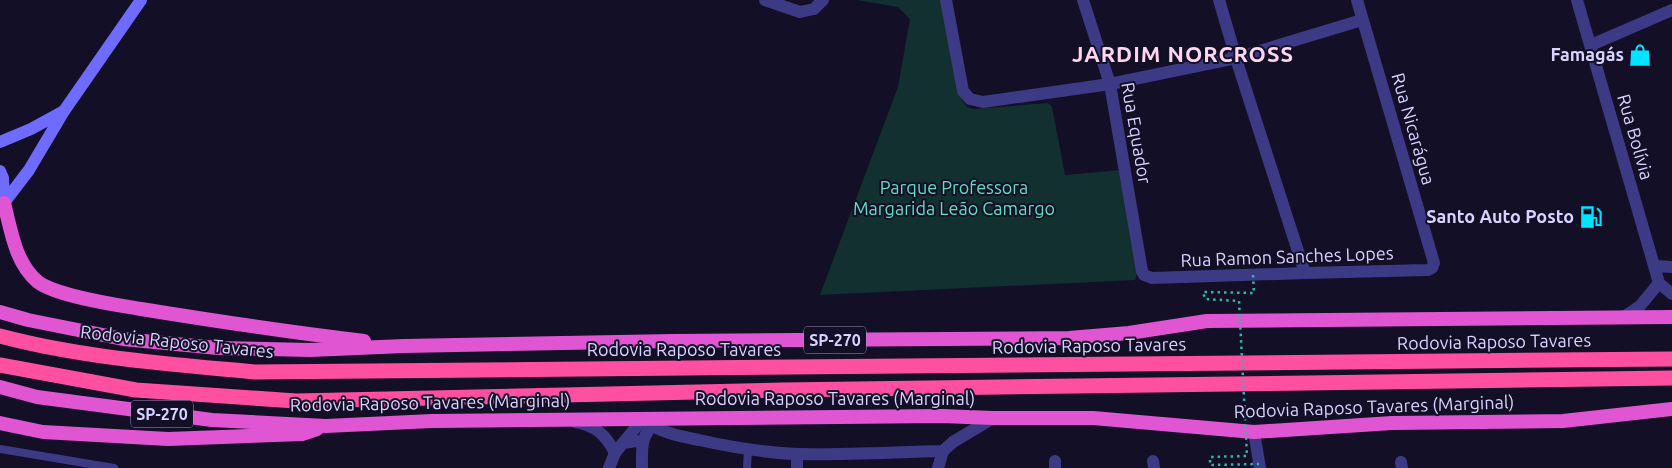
<svg xmlns="http://www.w3.org/2000/svg" width="1672" height="468" font-family="Ubuntu,sans-serif">
<style>
.green{fill:#12302f}
.lines{fill:none;stroke-linecap:round;stroke-linejoin:round}
.service{stroke:#3d3a85;stroke-width:8}
.minor{stroke:#3d3a85;stroke-width:12}
.tertiary{stroke:#3d3a85;stroke-width:12}
.secondary{stroke:#6f6bff;stroke-width:12}
.trunk{stroke:#e055d1;stroke-width:14}
.motorway{stroke:#ff4fa3;stroke-width:15}
.path-bridge{stroke:#2fb8b0;stroke-width:2.5;stroke-dasharray:2.5 4;stroke-linecap:butt}
.labels{text-anchor:middle;stroke-width:4;stroke-linejoin:round;paint-order:stroke}
.shield{fill:#130f26;stroke:#9e99be;stroke-width:1}
.shield-label{font-size:16px;font-weight:bold;fill:#d9d4ff}
.poi-label{font-size:18px;font-weight:bold;fill:#d9d4ff;stroke:#130f26;text-anchor:end}
.street-label{font-size:18px;fill:#d9d4ff;stroke:#130f26}
.park-label{font-size:18px;fill:#5fe0c0;stroke:#130f26}
.district-label{font-size:22px;font-weight:bold;letter-spacing:1px;fill:#ffd6f0;stroke:#130f26}
</style>
<rect width="100%" height="100%" fill="#130f26"/>
<!-- green -->
<polygon class="green" points="857,0 942,0 962,100 967,107 974,109 1048,103 1052,107 1065,175 1120,170 1139,269 1135,280 820,295 898,87 910,19 898,7"/>
<g class="lines">
<!-- service -->
<g class="service">
<polyline points="0,449 114,468"/>
<polyline points="747,468 748,449"/>
</g>
<!-- minor -->
<g class="minor">
<polyline points="765,0 800,12 814,9 823,0"/>
<polyline points="946,0 963,91 970,99 983,102 1110,84 1236,58 1362,20"/>
<polyline points="1083,0 1110,84 1142,271 1144,275 1152,278 1305,273 1428,270 1432,268 1434,263 1357,0"/>
<polyline points="1219,0 1239,68 1305,273"/>
<polyline points="1591,45 1672,10"/>
<polyline points="1655,266 1672,267"/>
<path d="M575,422c20,3 31,13 40,31l8,-10 13,-2 6,2"/>
<polyline points="1254,432 1260,468"/>
<path d="M623,443l19,-23c18,12 36,16 57,20 32,7 66,13 99,14 48,1 97,-2 145,-3l10,-9 40,-24"/>
<polyline points="797,454 797,468"/>
<polyline points="1055,461 1055,468"/>
<polyline points="1153,461 1154,468"/>
<polyline points="1401,462 1402,468"/>
<polyline points="609,468 615,453"/>
<path d="M642,468c0,-20 -2,-33 15,-47"/>
<polyline points="938,468 943,451"/>
</g>
<!-- tertiary -->
<g class="tertiary">
<polyline points="1577,0 1659,283 1672,294"/>
<polyline points="1624,317 1640,306 1659,283"/>
</g>
<!-- secondary -->
<g class="secondary">
<polyline points="0,142 31,129 64,111"/>
<polyline points="0,171 3,178 4,203"/>
<polyline points="0,208 29,170 64,111 141,0"/>
</g>
<!-- trunk -->
<g class="trunk">
<path d="M4,203c7,27 11,60 34,79 18,14 79,23 103,27 74,12 147,23 223,32"/>
<polyline points="0,312 28,320 123,339 218,348 310,350 404,346 673,341 1069,338 1129,333 1207,321 1672,317"/>
<polyline points="0,387 37,397 212,420 326,426 432,421 942,416 993,418 1093,418 1254,432 1392,423 1563,421 1672,409"/>
<polyline points="0,423 43,432 168,439 302,434 317,429"/>
</g>
<!-- motorway -->
<g class="motorway">
<path d="M0,336c83,22 170,28 255,36l1417,-13"/>
<polyline points="0,365 136,390 296,401 782,390 1672,378"/>
</g>
<!-- path-bridge -->
<polyline class="path-bridge" points="1253,275 1254,293 1203,292 1205,299 1239,301 1247,456 1210,457 1210,465 1259,464"/>
</g>
<!-- icons -->
<defs>
<symbol id="shop-bare" viewBox="-9 -9 18 18"><path d="M-5-2.5h2.3a2.7 3.5 0 0 1 5.4 0H5L5.5 6h-11ZM-1.5-2.5h3a1.5 2.3 0 0 0-3 0Z" fill="#00e5ff" stroke="#130f26" stroke-width="2.5" paint-order="stroke"/></symbol>
<symbol id="fuel-bare" viewBox="-9 -9 18 18"><path d="M-5.5-6h7V0h2V4h1.3V-2.5L3-4.5l.8-.8L6-3V5H2.5V1h-1V6h-7ZM-4.2-4.7v3.2H.2V-4.7Z" fill="#00e5ff" stroke="#130f26" stroke-width="2.5" paint-order="stroke"/></symbol>
</defs>
<g fill-rule="evenodd">
<use href="#shop-bare" x="1624" y="39" width="32" height="32"/>
<use href="#fuel-bare" x="1575" y="201" width="32" height="32"/>
</g>
<g class="labels">
<!-- shield labels -->
<g class="shield">
<rect x="804" y="326.5" width="62" height="27" rx="4"/>
<rect x="131" y="400.5" width="62" height="27" rx="4"/>
</g>
<g class="shield-label">
<text x="835" y="346">SP-270</text>
<text x="162" y="420">SP-270</text>
</g>
<!-- poi labels -->
<g class="poi-label">
<text x="1624" y="61">Famagás</text>
<text x="1574" y="223">Santo Auto Posto</text>
</g>
<!-- street labels -->
<g class="street-label">
<text transform="translate(1413 129) rotate(74)" y="6">Rua Nicarágua</text>
<text transform="translate(1136 133) rotate(80)" y="6">Rua Equador</text>
<text transform="translate(1635 137) rotate(74)" y="6">Rua Bolívia</text>
<text transform="translate(1287 257) rotate(-2)" y="6">Rua Ramon Sanches Lopes</text>
<text transform="translate(177 342) rotate(6)" y="6">Rodovia Raposo Tavares</text>
<text transform="translate(1494 342) rotate(-1)" y="6">Rodovia Raposo Tavares</text>
<text transform="translate(1089 346) rotate(-1)" y="6">Rodovia Raposo Tavares</text>
<text x="684" y="356">Rodovia Raposo Tavares</text>
<text x="835" y="405">Rodovia Raposo Tavares (Marginal)</text>
<text transform="translate(430 403) rotate(-1)" y="6">Rodovia Raposo Tavares (Marginal)</text>
<text transform="translate(1374 407) rotate(-2)" y="6">Rodovia Raposo Tavares (Marginal)</text>
</g>
<!-- park labels -->
<g class="park-label">
<text x="954" y="194">Parque Professora<tspan x="954" dy="21">Margarida Leão Camargo</tspan></text>
</g>
<!-- district labels -->
<g class="district-label">
<text x="1183" y="62">JARDIM NORCROSS</text>
</g>
</g>
</svg>
